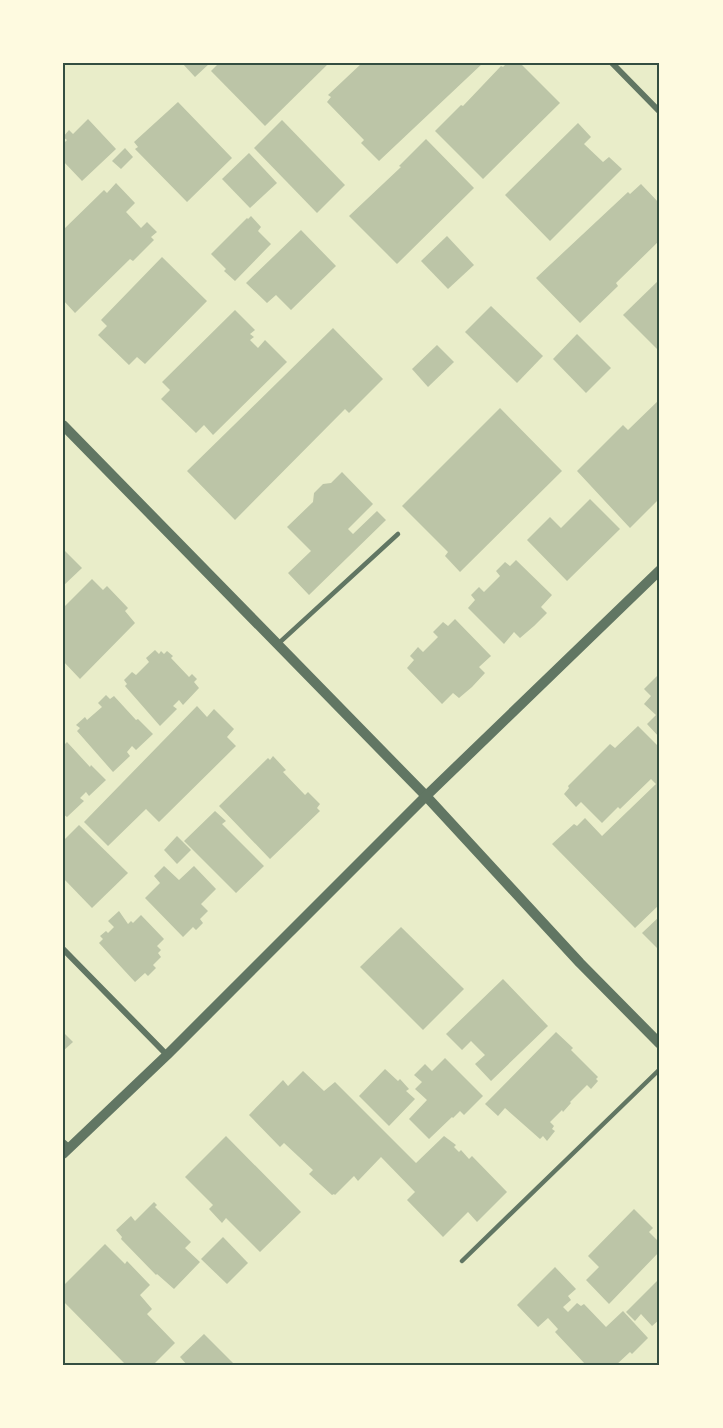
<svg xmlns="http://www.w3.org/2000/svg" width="723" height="1428" font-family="Montserrat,sans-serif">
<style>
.building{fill:#bcc5a7}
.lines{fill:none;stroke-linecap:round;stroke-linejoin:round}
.service{stroke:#617663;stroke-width:4.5}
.minor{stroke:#617663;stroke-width:6}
.tertiary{stroke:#617663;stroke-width:10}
.neatline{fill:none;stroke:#344e41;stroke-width:2}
</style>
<rect width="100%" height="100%" fill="#e9edc9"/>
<!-- building -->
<g class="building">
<polygon points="182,63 210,63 195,77"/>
<polygon points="219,63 329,63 265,126 211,71"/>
<polygon points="362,63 363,65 364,63 483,63 379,161 361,143 364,140 327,102 331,97 328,95"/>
<polygon points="507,63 520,63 560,103 483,179 435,131 461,105 463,106 501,66 503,67"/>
<polygon points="178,102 232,158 187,202 135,149 138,147 134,142"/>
<polygon points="88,119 116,149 82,181 63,161 63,144 67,140 63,137 69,130 73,134"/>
<polygon points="282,120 345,185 317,213 254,148"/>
<polygon points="578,123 591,137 584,144 603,162 609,157 622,169 550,241 505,195"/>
<polygon points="426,139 474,188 397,264 349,216 401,167 399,166"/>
<polygon points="125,148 133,157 121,169 112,161"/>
<polygon points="249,153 277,183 250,208 222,179"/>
<polygon points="116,183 135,203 126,212 141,228 147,222 157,232 151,237 154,240 133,261 130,259 75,313 63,300 63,230 104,190 107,193"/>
<polygon points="641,184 660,204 660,240 616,283 618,286 580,323 536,278 628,192 630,194"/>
<polygon points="251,216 261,227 258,231 271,244 235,281 224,271 226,269 211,254 247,218 248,219"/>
<polygon points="301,230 336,266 291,310 276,295 267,303 246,283"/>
<polygon points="447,236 474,265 448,289 421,261"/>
<polygon points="162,257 207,301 145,364 137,357 129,365 98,335 107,326 101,320"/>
<polygon points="660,279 660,352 623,315"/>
<polygon points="491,306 543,356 517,383 465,332"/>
<polygon points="235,310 255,330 250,334 254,337 250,340 258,348 265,340 287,362 213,435 204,425 196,433 161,399 170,390 162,382"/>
<polygon points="333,328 383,379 349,413 345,409 235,520 187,471"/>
<polygon points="577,334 611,368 586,393 553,359"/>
<polygon points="437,345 454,362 428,387 412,369"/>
<polygon points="660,399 660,498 630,528 577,471 623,425 628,430"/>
<polygon points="500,408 562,471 460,572 445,556 448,552 402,506"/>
<polygon points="342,472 373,504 348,529 353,534 377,511 386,520 309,595 288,573 311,551 287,527 313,502 314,493 323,484 331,483"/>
<polygon points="590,499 620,529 567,581 527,540 550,517 561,528"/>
<polygon points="63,549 82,568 63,586"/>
<polygon points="516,560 552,595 541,607 547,613 534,626 520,638 514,632 504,644 468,608 475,600 471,595 479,587 484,592 500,576 496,571 505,562 510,566"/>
<polygon points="92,579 103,590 107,586 128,608 125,611 135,623 80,679 63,661 63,608"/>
<polygon points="455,619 491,656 479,667 485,673 472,687 459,698 453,693 442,704 407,668 414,660 410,656 418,647 423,652 438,637 433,632 443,622 448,626"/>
<polygon points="155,650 159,654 161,651 164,654 167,651 173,656 171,658 189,677 192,674 197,679 194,682 199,688 183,705 179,700 173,706 177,709 160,726 125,686 127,684 124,680 132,672 136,675 149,662 146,658"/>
<polygon points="660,673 660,738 647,724 656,715 644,704 651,696 644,689"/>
<polygon points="106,695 110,699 114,696 136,720 138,719 153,734 136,750 132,746 127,752 130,756 113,772 77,731 80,728 76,725 85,717 87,720 102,707 98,703"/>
<polygon points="197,706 207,717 214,709 234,729 227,737 236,746 159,822 146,809 108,846 84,822"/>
<polygon points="638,726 660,748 660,904 635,928 552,844 574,824 577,826 585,818 602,836 656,784 651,779 620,809 618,807 602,823 581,802 576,807 564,794 569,788 568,786 610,744 615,748"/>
<polygon points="67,742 90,767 91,765 106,780 89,796 86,792 80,798 84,801 67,817 63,814 63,746"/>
<polygon points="273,756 286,770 283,772 305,795 308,792 320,804 317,808 320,811 270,859 219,806 268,758 270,760"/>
<polygon points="215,811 226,821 222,824 264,866 236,893 184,841"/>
<polygon points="79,825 128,873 92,908 63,878 63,841"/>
<polygon points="177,836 191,850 177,864 164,850"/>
<polygon points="164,866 179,880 194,866 216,889 201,904 208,911 200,919 203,923 196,930 193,927 183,937 145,898 160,883 154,876"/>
<polygon points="119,911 128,924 131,921 133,923 141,915 164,939 157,946 161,950 158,953 161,957 153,965 156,968 148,976 145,973 135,982 99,943 103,939 100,936 106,931 108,933 114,927 108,921"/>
<polygon points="660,916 660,951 642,933"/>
<polygon points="401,927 464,989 423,1030 360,967"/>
<polygon points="503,979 548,1026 491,1081 475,1064 485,1055 471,1041 462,1050 446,1034"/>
<polygon points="63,1032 73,1042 63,1051"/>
<polygon points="556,1032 573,1048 571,1050 598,1077 596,1079 598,1081 591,1089 587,1085 570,1102 571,1103 563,1112 562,1110 550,1122 554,1126 552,1129 555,1131 547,1141 543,1136 540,1139 505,1108 498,1116 485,1104"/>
<polygon points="445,1058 483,1096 464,1115 460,1111 453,1118 452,1117 429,1139 409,1119 427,1100 415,1089 422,1082 414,1075 425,1064 432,1071"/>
<polygon points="385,1069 398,1081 400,1079 409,1089 406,1091 415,1099 389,1126 359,1096"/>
<polygon points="303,1071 324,1091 335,1082 416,1163 444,1136 456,1145 454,1147 459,1152 461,1150 469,1159 472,1156 507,1192 477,1222 468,1212 443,1237 407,1200 415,1192 381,1157 358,1181 354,1176 335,1195 334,1194 332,1195 309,1174 313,1170 284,1143 280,1147 249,1115 283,1080 288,1086"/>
<polygon points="226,1136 301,1212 260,1252 226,1218 222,1223 209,1209 213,1205 185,1177"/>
<polygon points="154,1202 157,1205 155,1207 191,1242 185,1248 200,1262 174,1289 157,1274 156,1275 121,1239 122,1237 116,1230 131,1216 135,1221"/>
<polygon points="634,1209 653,1228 649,1232 660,1243 660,1251 609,1304 586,1280 599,1267 588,1256"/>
<polygon points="223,1237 248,1263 227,1284 201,1259"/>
<polygon points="105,1244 125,1264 127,1261 150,1285 140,1295 152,1309 147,1314 175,1343 153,1365 126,1365 63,1301 63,1286"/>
<polygon points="555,1267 576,1289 568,1296 571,1300 563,1307 568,1312 577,1303 581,1306 584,1304 606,1327 623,1311 648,1338 632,1354 630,1352 616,1365 586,1365 555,1332 558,1329 548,1318 538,1327 517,1305"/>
<polygon points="660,1278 660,1319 652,1326 641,1314 635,1321 626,1312"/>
<polygon points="204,1334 235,1365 187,1365 180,1357"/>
</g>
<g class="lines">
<!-- service -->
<g class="service">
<polyline points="279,643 398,534"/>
<polyline points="63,1141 70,1147"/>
<polyline points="462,1261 660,1069"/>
</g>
<!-- minor -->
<g class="minor">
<polyline points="612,63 660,112"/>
<polyline points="63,949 167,1055"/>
</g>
<!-- tertiary -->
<g class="tertiary">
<polyline points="63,425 426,796 580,963 660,1044"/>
<polyline points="63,1154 167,1055 426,796 660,570"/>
</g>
</g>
<!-- border -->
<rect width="723" height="1428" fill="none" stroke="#fefae0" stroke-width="129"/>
<rect x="64" y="64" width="594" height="1300" class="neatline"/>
</svg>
